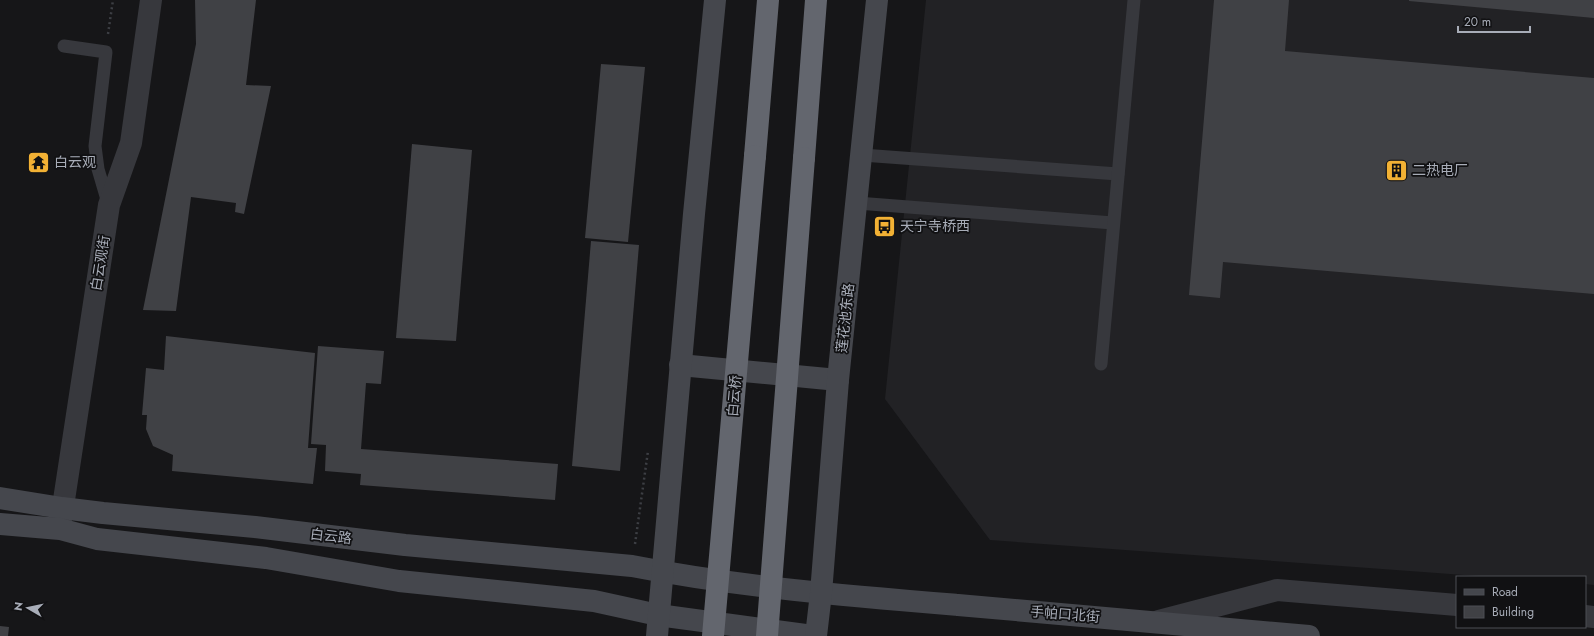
<svg xmlns="http://www.w3.org/2000/svg" width="1594" height="636" font-family="Jost,'Noto Sans SC',sans-serif">
<style>
.built{fill:#222225}
.building{fill:#404145}
.lines{fill:none;stroke-linecap:round;stroke-linejoin:round}
.path{stroke:#3d3f44;stroke-width:2.5;stroke-dasharray:2 3;stroke-linecap:butt}
.lane{stroke:#37383d;stroke-width:13}
.street{stroke:#37383d;stroke-width:22}
.secondary{stroke:#45474d;stroke-width:22}
.highway{stroke:#63666e;stroke-width:22}
.highway-bridge{stroke:#63666e;stroke-width:22}
.labels{text-anchor:middle;stroke-width:3.5;stroke-linejoin:round;paint-order:stroke}
.poi-label{font-size:14px;fill:#a8adb8;stroke:#111113;text-anchor:start}
.street-label{font-size:14px;fill:#a8adb8;stroke:#111113}
</style>
<rect width="100%" height="100%" fill="#161618"/>
<!-- built -->
<polygon class="built" points="926,0 1594,0 1594,585 1585,584 1585,577 1491,577 990,540 885,399"/>
<!-- building -->
<g class="building">
<polygon points="195,0 256,0 246,85 271,86 244,214 235,212 236,203 191,197 176,311 143,310 196,44"/>
<polygon points="1214,0 1289,0 1285,51 1594,78 1594,294 1223,262 1220,298 1189,295"/>
<polygon points="1409,0 1594,0 1594,18 1409,1"/>
<polygon points="601,64 645,67 628,242 585,238"/>
<polygon points="412,144 472,150 456,341 396,338"/>
<polygon points="591,241 639,245 620,471 572,466"/>
<polygon points="166,336 315,353 308,448 317,448 313,484 172,471 173,455 153,446 146,429 147,415 142,415 146,368 164,370"/>
<polygon points="318,346 384,351 381,384 366,383 361,449 558,464 555,500 360,485 361,474 325,471 326,445 311,444"/>
<polygon points="0,626 9,627 8,636 0,636"/>
</g>
<g class="lines">
<!-- path -->
<g class="path">
<polyline points="108,34 113,0"/>
<polyline points="635,544 648,451"/>
</g>
<!-- lane -->
<g class="lane">
<polyline points="64,46 106,52 95,146 98,169 108,203"/>
<polyline points="862,155 1118,174"/>
<polyline points="857,203 1113,223"/>
<polyline points="1101,364 1134,0"/>
</g>
<!-- street -->
<g class="street">
<polyline points="60,526 109,205 131,143 151,0"/>
<polyline points="1585,616 1594,617"/>
<polyline points="1159,621 1277,590 1457,605"/>
</g>
<!-- secondary -->
<g class="secondary">
<polyline points="680,365 838,380"/>
<path d="M0,498l62,10 41,5 152,14 150,18 227,21c107,21 217,30 326,39 117,10 234,20 351,31"/>
<polyline points="0,524 60,529 97,539 266,558 399,581 594,601 658,615 813,636"/>
<polyline points="657,636 694,214 715,0"/>
<polyline points="816,636 821,593 838,380 877,0"/>
</g>
<!-- highway -->
<g class="highway">
<polyline points="755,156 768,0"/>
<polyline points="804,158 816,0"/>
</g>
<!-- highway-bridge -->
<g class="highway-bridge">
<polyline points="713,636 755,156"/>
<polyline points="767,636 804,158"/>
</g>
</g>
<!-- icons -->
<defs>
<symbol id="temple-square" viewBox="-11 -11 22 22"><rect x="-9" y="-9" width="18" height="18" rx="4" fill="#f2b134" stroke="#111113"/><path d="M0-6L5-2H3V0L6.5 2.5H4V6H1.5V3h-3V6H-4V2.5H-6.5L-3 0V-2H-5Z" fill="#111"/></symbol>
<symbol id="building-square" viewBox="-11 -11 22 22"><rect x="-9" y="-9" width="18" height="18" rx="4" fill="#f2b134" stroke="#111113"/><path d="M-4-6H4V6H1V3H-1V6H-4ZM-2.5-4.3h1.7v1.8h-1.7ZM.8-4.3h1.7v1.8H.8ZM-2.5-1h1.7V.8h-1.7ZM.8-1h1.7V.8H.8Z" fill="#111"/></symbol>
<symbol id="bus-square" viewBox="-11 -11 22 22"><rect x="-9" y="-9" width="18" height="18" rx="4" fill="#f2b134" stroke="#111113"/><path d="M-5-6H5V4H4V6H2V4H-2V6H-4V4H-5ZM-3.5-4V0h7V-4ZM-3.5 1.2v1.5H-2V1.2ZM2 1.2v1.5H3.5V1.2Z" fill="#111"/></symbol>
</defs>
<g fill-rule="evenodd">
<use href="#temple-square" x="26" y="150" width="25" height="25"/>
<use href="#building-square" x="1384" y="158" width="25" height="25"/>
<use href="#bus-square" x="872" y="214" width="25" height="25"/>
</g>
<g class="labels">
<!-- poi labels -->
<g class="poi-label">
<text x="54" y="167">白云观</text>
<text x="1412" y="175">二热电厂</text>
<text x="900" y="231">天宁寺桥西</text>
</g>
<!-- street labels -->
<g class="street-label">
<text transform="translate(100 263) rotate(-81)" y="5">白云观街</text>
<text transform="translate(845 318) rotate(-84)" y="5">莲花池东路</text>
<text transform="translate(734 396) rotate(-85)" y="5">白云桥</text>
<text transform="translate(331 536) rotate(7)" y="5">白云路</text>
<text transform="translate(1065 614) rotate(5)" y="5">手帕口北街</text>
</g>
</g>
<!-- legend -->
<rect x="1456" y="576" width="130" height="52" fill="#111113" stroke="#4d4f55"/>
<rect x="1464" y="589" width="20" height="6" fill="#45474d" stroke="#4d4f55"/>
<text x="1492" y="596" font-size="12" fill="#a8adb8">Road</text>
<rect x="1464" y="606" width="20" height="12" fill="#404145" stroke="#4d4f55"/>
<text x="1492" y="616" font-size="12" fill="#a8adb8">Building</text>
<!-- north arrow -->
<g transform="translate(28 608) rotate(279)" stroke="#111113" stroke-width="3" paint-order="stroke">
<path d="M0-3L7 15L0 10L-7 15Z" fill="#a8adb8"/>
<text y="-6" font-size="11" font-weight="bold" text-anchor="middle" fill="#a8adb8">N</text>
</g>
<!-- scale -->
<path d="M1458 26v6h72v-6" fill="none" stroke="#a8adb8" stroke-width="2"/>
<text x="1464" y="26" font-size="12" fill="#a8adb8" stroke="#111113" stroke-width="3" paint-order="stroke">20 m</text>
</svg>
